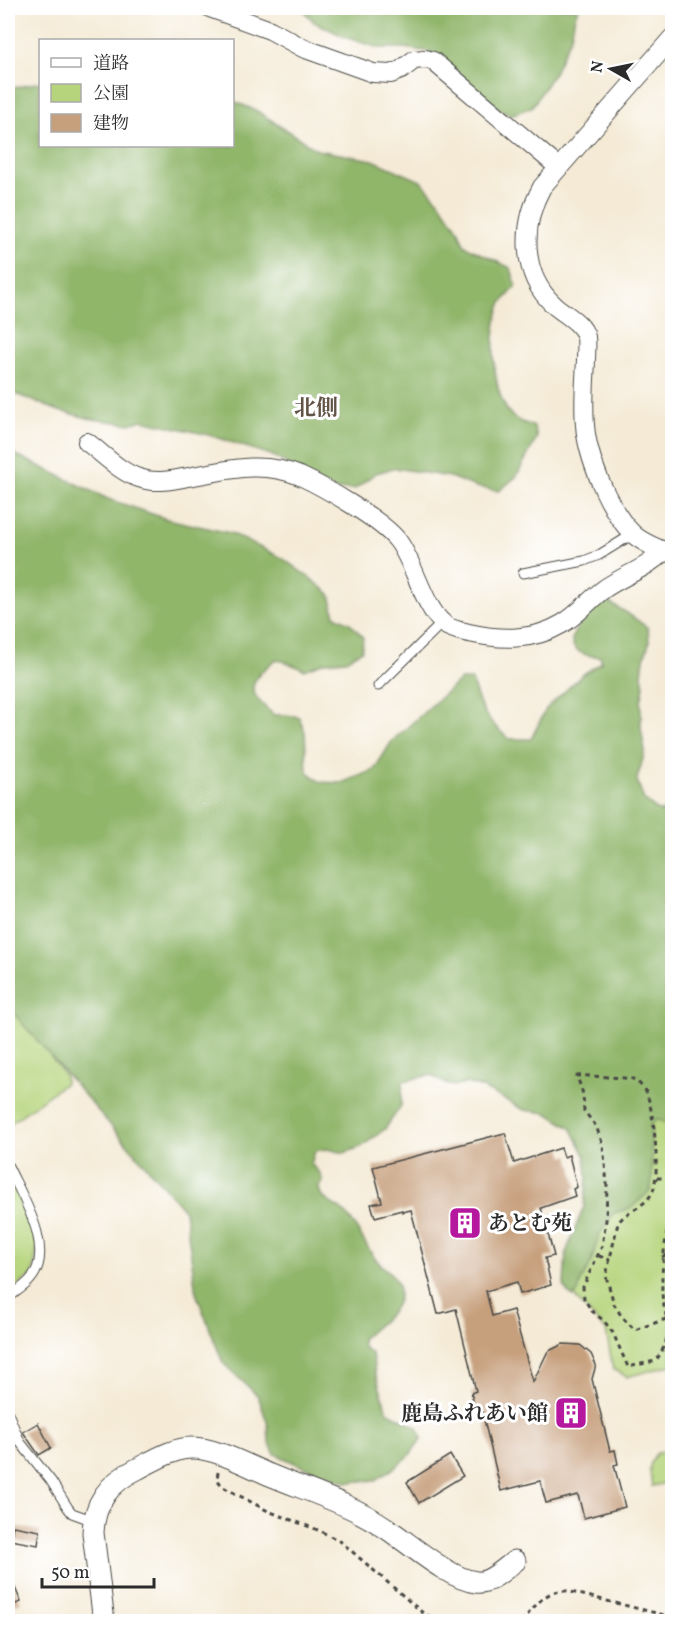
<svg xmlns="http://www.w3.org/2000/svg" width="680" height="1629" font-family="Vollkorn,'Noto Serif JP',serif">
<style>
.green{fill:#b5d47b;stroke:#708053;stroke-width:1.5}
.forest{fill:#90b66b;stroke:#5e704b;stroke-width:1.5}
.building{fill:#c69f7c}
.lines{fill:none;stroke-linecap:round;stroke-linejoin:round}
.service-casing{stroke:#494844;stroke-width:11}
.minor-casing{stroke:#494844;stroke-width:20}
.tertiary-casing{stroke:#494844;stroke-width:23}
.path{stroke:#494844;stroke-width:3;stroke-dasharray:4.5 4.5;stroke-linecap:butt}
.service{stroke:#fff;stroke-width:9}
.minor{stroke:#fff;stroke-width:18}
.tertiary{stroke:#fff;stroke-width:21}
.labels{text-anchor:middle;stroke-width:6;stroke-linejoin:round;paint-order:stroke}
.poi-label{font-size:21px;font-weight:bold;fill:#2b2b2b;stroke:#fff;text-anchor:start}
.neighbourhood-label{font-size:22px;font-weight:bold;fill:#615447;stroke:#fff}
</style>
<rect width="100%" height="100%" fill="#fff"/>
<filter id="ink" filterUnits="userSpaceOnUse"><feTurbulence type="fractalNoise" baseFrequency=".0167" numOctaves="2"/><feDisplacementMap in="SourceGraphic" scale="12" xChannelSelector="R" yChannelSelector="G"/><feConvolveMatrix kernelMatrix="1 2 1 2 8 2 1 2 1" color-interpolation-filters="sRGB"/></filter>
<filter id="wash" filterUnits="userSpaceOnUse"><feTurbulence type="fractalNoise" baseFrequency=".008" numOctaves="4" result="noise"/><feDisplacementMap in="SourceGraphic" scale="24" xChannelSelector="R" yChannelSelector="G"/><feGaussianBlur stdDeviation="1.35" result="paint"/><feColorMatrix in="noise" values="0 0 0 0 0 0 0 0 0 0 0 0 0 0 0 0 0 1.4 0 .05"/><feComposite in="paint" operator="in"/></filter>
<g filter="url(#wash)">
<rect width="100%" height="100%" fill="#f4ead5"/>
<!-- green -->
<g class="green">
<polygon points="8,997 65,1076 65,1083 8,1125"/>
<polygon points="672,1085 672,1280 671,1281 672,1365 627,1377 613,1369 606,1331 577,1300 571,1284 594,1185"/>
<polygon points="8,1171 38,1241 33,1274 8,1294"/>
<path d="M672,1446v36l-20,4c-2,-13 -5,-23 5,-33l9,-1z"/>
</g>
<!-- forest -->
<g class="forest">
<polygon points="301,8 579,8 575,16 571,36 554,73 532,107 511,115 492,105 431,52 404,48 379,48 347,38 314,22"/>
<path d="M40,82v64h192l1,-45 24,10 60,39 56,10 48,21 18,20 19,28 7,17 46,22 5,19c-5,5 -12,12 -15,18 -12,26 -10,91 12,112 5,4 15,7 21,10l3,11 -21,39 -17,14 -23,-4 -26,-10 -55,-9 -19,5 -21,16 -23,1 -59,-34 -60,-20 -71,-16 -12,4 -38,-5 -33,-8 -51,-20v-302z"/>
<path d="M8,451l100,48 59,20 63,14 52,25 32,23 16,13 5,22 15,7 13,14 -1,13 -16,10 -21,2 -20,8 -22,-9 -8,-1c-29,24 -29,31 -1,55h13l12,2 6,15 2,39 13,11 21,1 33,-13 18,-29 68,-61h12c7,29 16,41 37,59h22l15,-30 37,-35 18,-11v-6c-5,-1 -10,-1 -14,-2 -34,-10 -1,-38 11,-52l10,-1 19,11 21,15 1,15 -5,16 -2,15 2,12 -3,16v26l4,23 -8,29 7,20 14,11 14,2v316l-3,-5 -13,-5 -5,6 1,55 -2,11 -19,17 -17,5 -15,22 -8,28 -10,18 -3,11 -5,5 -6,-5 -3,-7 2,-32 18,-47 3,-29 -2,-22 -14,-27 -24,-15 -23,-3 -41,-22 -17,-5c-14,7 -23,-1 -35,-8l-28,6 -2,25 -16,23 -24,18 -17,6 -17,-4 -12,2 -4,13 9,9 3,9 -4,4c0,14 14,17 24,25 13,12 21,32 31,46 6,8 14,13 20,20 18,28 -15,45 -32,62v7l10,8 3,18 12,39 30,16 5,11 -13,18 -13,11 -20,13 -28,2 -49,-17 -24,-11 -6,-11 -1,-18 -10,-29 -35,-33 -27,-70 -11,-82 -177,-204z"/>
</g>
<g id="blocks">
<!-- building -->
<g class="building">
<polygon points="505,1133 514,1163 561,1148 564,1157 569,1155 577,1187 573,1189 575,1196 541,1208 554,1256 545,1258 551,1285 520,1294 517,1282 486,1291 492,1316 513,1310 533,1382 547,1353 551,1350 563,1344 580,1345 591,1354 596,1365 592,1379 610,1451 615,1450 618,1464 614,1465 625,1507 584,1518 578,1495 546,1503 540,1481 501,1491 481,1407 475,1408 471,1393 476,1391 456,1309 438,1314 411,1210 402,1212 402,1210 375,1217 371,1204 382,1202 373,1167"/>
<polygon points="38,1423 51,1448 39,1455 23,1432"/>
<polygon points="450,1455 463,1476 419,1503 407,1482"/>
<polygon points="13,1526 40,1531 38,1545 10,1540"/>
<polygon points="8,1571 21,1602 8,1607"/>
</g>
</g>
</g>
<g filter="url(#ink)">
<use href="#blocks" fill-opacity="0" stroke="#494844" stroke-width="1.5"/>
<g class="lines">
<defs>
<g id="service">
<polyline points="523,573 584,561 599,555 633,534"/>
<polyline points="378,686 442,623"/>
<path d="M8,1166c13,29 49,84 22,114 -6,7 -15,12 -22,18"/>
<polyline points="8,1413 20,1442 51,1481 68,1508 72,1513 94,1521"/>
</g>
<g id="minor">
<polyline points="210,8 270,30 303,48 373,73 391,74 401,70 414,60 425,59 433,61 558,167"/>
<path d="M672,38l-130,149c-21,38 -21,88 12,118 11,10 28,17 32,32 1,8 0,16 0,23 -1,22 -3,44 -1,65 2,31 24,86 47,108 10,10 27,16 40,21"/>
<path d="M87,442c16,12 33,30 52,36 17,6 32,2 49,-1 39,-7 74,-17 112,-1 24,11 82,44 98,65 16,21 26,67 46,83 7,6 17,7 25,9 32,7 64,8 93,-9 16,-9 27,-24 42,-35 20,-14 42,-20 60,-38"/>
</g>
<path id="tertiary" d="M104,1622l-11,-89c1,-31 17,-51 44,-64 16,-8 36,-21 55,-21 24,0 56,18 78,27 38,16 81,29 116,53 23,15 63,51 90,54 14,2 28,-13 39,-21"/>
</defs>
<!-- service casing -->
<use href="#service" class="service-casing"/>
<!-- minor casing -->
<use href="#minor" class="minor-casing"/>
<!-- tertiary casing -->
<use href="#tertiary" class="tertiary-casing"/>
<!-- path -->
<g class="path">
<polyline points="657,1178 672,1178"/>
<polyline points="599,1256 610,1260"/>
<polyline points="662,1257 672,1251"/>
<path d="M666,1319l-31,11 -13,-13 -8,-13 -8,-28 12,-53c9,-13 26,-15 34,-30 9,-17 2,-83 -6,-101 -2,-4 -9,-11 -13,-13 -4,-1 -50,-4 -56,-3l6,18 1,17 12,15 7,19 4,39 -1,36 -4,26 -19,41 1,12 8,12 12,10 9,12 15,34 27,-6c7,-8 12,-19 13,-29 1,-12 -6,-27 -6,-41 -1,-32 6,-62 10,-93"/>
<polyline points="218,1472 217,1479 223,1487 268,1511 318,1530 340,1541 424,1614 445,1622"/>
<path d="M521,1622c15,-16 24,-33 46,-31l105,26"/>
</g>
<!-- service -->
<use href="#service" class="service"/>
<!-- minor -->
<use href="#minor" class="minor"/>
<!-- tertiary -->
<use href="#tertiary" class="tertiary"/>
</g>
</g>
<!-- icons -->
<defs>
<symbol id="building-square" viewBox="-11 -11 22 22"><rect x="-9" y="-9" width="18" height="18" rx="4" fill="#b5179e" stroke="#fff"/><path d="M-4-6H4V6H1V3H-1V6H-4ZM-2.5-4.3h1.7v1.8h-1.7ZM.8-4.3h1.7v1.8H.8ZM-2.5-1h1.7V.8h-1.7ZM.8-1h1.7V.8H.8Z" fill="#fff"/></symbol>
</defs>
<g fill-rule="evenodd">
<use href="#building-square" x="446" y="1204" width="38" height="38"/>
<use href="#building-square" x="552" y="1394" width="38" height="38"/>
</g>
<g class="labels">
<!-- poi labels -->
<g class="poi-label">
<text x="488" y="1230">あとむ苑</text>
<text x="548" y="1420" text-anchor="end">鹿島ふれあい館</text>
</g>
<!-- neighbourhood labels -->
<g class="neighbourhood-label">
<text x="316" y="415">北側</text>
</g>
</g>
<!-- margin -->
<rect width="680" height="1629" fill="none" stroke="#fff" stroke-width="30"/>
<!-- legend -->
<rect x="39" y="39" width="195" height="108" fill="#ffffff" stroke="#aaaaaa" stroke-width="1.5"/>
<rect x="51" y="58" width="30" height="9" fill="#ffffff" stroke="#aaaaaa" stroke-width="1.5"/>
<text x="93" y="69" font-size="18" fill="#2b2b2b">道路</text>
<rect x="51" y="84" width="30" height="18" fill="#b5d47b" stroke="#aaaaaa" stroke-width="1.5"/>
<text x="93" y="99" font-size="18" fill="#2b2b2b">公園</text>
<rect x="51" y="114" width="30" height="18" fill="#c69f7c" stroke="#aaaaaa" stroke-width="1.5"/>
<text x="93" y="129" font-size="18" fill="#2b2b2b">建物</text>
<!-- north arrow -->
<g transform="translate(611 69) rotate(279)" stroke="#ffffff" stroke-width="4.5" paint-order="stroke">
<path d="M0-4.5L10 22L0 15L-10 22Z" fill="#2b2b2b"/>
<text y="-9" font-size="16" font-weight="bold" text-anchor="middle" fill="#2b2b2b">N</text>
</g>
<!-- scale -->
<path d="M42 1578v9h112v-9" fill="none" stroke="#2b2b2b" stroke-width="3"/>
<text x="51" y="1578" font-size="18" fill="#2b2b2b" stroke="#ffffff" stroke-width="4.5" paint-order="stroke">50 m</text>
</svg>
